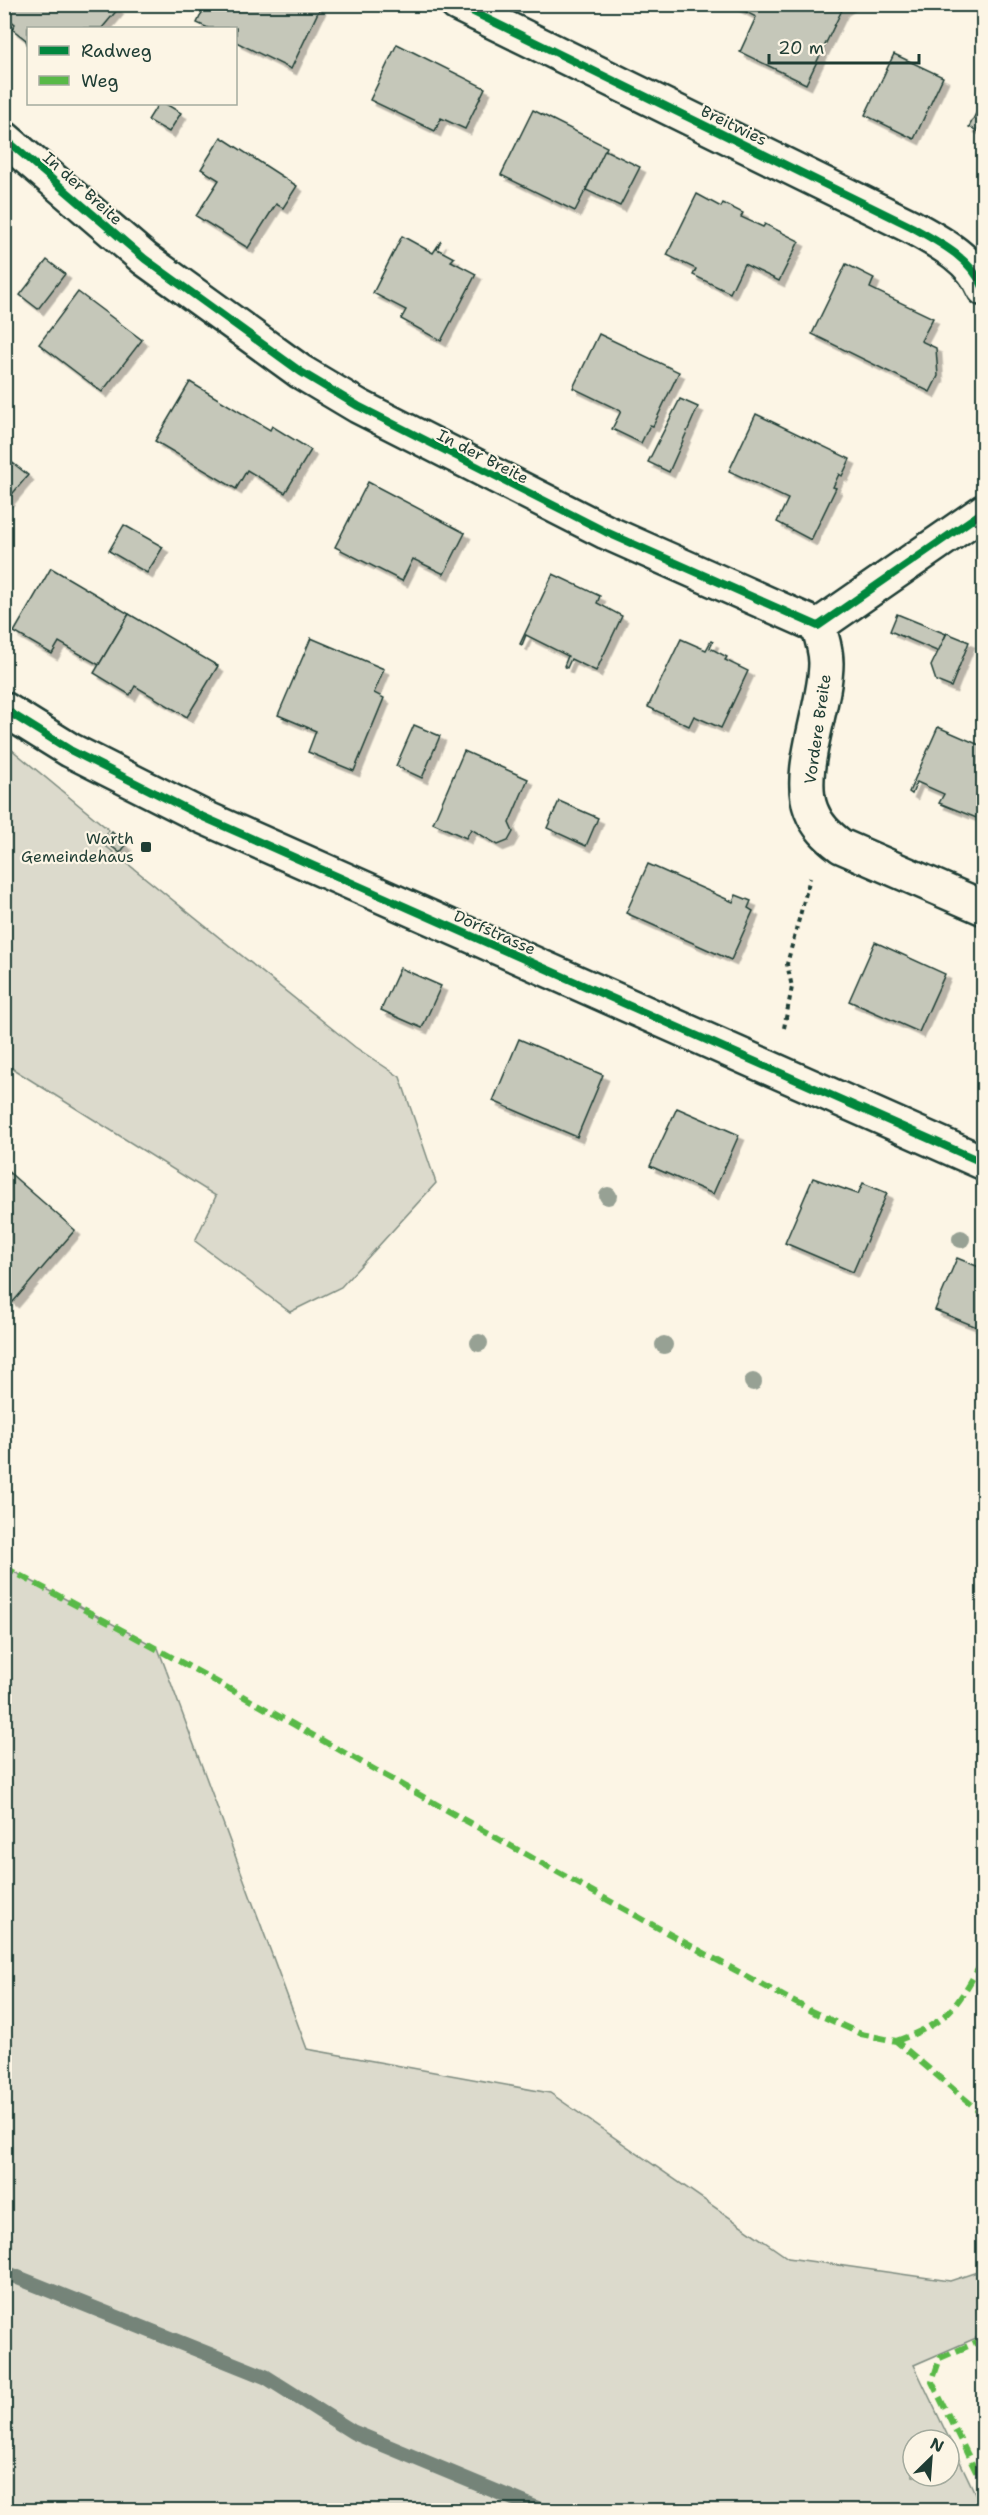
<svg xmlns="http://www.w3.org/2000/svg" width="988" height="2515" font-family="'Shantell Sans',sans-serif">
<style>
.green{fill:#dcdacc;stroke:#7e8c80;stroke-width:1.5;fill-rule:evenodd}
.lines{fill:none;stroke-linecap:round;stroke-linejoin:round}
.stream{stroke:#758479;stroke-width:15}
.building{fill:#c5c7b9;stroke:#1f3d34;stroke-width:1.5;filter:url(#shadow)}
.minor-casing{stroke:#1f3d34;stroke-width:38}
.path{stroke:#1f3d34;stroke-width:4;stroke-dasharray:4.5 4.5;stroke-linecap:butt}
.minor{stroke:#fcf5e5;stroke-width:33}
.quiet{stroke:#58b947;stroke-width:6;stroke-dasharray:12 6;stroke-linecap:butt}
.cycleway-casing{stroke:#fcf5e5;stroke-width:11}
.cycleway{stroke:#00873e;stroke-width:8}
.tree{fill:#97a194}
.poi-dot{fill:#1f3d34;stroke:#fcf5e5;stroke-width:2}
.labels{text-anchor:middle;stroke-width:4.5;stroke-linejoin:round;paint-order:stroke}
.street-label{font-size:16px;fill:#1f3d34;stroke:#fcf5e5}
.poi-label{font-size:16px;fill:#1f3d34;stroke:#fcf5e5;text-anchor:end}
</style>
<defs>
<filter id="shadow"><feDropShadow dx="5.5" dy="5.5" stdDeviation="0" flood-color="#0004"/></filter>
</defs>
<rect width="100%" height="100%" fill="#fcf5e5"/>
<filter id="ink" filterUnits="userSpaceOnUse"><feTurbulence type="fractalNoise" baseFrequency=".0167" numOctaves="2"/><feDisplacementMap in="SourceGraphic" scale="12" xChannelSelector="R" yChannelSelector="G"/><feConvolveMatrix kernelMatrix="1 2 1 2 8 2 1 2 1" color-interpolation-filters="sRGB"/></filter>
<g filter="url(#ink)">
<!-- green -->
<g class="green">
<polygon points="5,744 109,830 102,843 355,1047 400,1077 436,1183 341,1287 290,1312 195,1241 216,1196 5,1064"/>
<path d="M5,1567l153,81 149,401 243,44 238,165 162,23 33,-11v65l-69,30 69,145h-978zM913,2440h36v36h-36z"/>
</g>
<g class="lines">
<!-- stream -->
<polyline class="stream" points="4,2272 266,2377 353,2432 541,2510"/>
</g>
<!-- building -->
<g class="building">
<polygon points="4,4 112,4 118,9 102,28 28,28 28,47 26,40 12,29 15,24 4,15"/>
<polygon points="206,4 313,4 320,8 291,69 236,42 236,28 208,28 197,23"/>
<polygon points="731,4 851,4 842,10 806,84 740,52 756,17"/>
<polygon points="397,44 485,88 465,129 441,118 435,131 370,100"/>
<polygon points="894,54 943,77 914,139 865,115"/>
<polygon points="984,98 984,134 969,127"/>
<polygon points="158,104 166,104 181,113 169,132 148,120"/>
<polygon points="533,110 607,147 575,211 501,175"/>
<polygon points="221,137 297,186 283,208 276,204 248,248 196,216 219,180 201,169"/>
<polygon points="605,150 640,167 620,206 586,190"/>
<polygon points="697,194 721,207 723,203 743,213 741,217 763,227 765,224 799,241 779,281 744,264 730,293 693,275 696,269 667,255"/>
<polygon points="402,236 433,253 441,241 437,249 454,258 451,261 476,274 441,341 401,319 406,310 373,293"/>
<polygon points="47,260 65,274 38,309 20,295"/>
<polygon points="846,264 874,278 870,288 933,318 921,341 936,348 938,376 930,392 812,334"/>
<polygon points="78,292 142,340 102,392 39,344"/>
<polygon points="599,334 679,372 653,426 650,425 641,443 612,429 621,411 573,388"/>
<polygon points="190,382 270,430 272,426 311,450 285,493 247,470 236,489 155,441"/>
<polygon points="680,399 698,407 669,472 648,462"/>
<polygon points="756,414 850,459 842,476 839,474 833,487 836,488 811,540 777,522 788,499 729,471"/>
<polygon points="4,456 28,475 4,504"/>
<polygon points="368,482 465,533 444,574 413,559 402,581 335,547"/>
<polygon points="124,525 163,547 147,573 109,551"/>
<polygon points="51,568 129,614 99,665 59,642 52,654 14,632"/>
<polygon points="553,574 600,596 597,603 622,616 596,671 571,659 567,668 564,666 568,656 526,635 522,645 520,644"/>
<polygon points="129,614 218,666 187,717 135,686 130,695 94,673"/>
<polygon points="897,614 946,634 939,652 890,631"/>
<polygon points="947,633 969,642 951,687 936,681 931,666"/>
<polygon points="311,638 384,669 374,693 384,698 354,771 308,752 316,731 278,715"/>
<polygon points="681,639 706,650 711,641 713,642 710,648 727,657 725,660 748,671 721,728 694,716 689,726 648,707"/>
<polygon points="414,725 440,736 422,778 396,766"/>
<polygon points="938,727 984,747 984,821 939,803 944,794 917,782 912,794 909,792"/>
<polygon points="464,751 528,779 509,823 513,832 508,841 498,845 471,829 466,838 433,823"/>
<polygon points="559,801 598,818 586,846 547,828"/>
<polygon points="112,832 126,845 120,853 105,841"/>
<polygon points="648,864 733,902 736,895 751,901 748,908 753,911 731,960 626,913"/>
<polygon points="875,942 945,974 919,1032 849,1001"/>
<polygon points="400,968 441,986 422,1028 381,1010"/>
<polygon points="519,1039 603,1075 577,1137 493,1101"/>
<polygon points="677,1108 739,1135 713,1194 650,1166"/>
<polygon points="4,1168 75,1230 13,1302 4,1295"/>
<polygon points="813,1178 858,1194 863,1183 887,1193 853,1272 785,1243"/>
<polygon points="957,1258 984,1269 984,1330 935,1310"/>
</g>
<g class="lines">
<defs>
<g id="minor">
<path d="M457,4l455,223c27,15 59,31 72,62"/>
<polyline points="4,138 145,259 301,372 358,406 606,532 818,626 984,511"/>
<path d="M818,626c4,12 8,24 8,37 0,42 -30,108 -15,147 6,16 17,26 30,36l143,62"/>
<polyline points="4,709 70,750 201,816 984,1163"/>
</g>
</defs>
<!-- minor casing -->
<use href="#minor" class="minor-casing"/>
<!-- path -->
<polyline class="path" points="784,1028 792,987 787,964 810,878"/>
<!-- minor -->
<use href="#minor" class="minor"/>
<!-- quiet -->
<g class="quiet">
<path d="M4,1567c272,143 536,299 807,444l50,23 35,7 88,74"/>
<path d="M896,2041c55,-20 59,-33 88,-82"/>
<polyline points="984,2339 940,2358 932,2382 984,2488"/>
</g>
<defs>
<g id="cycleway">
<path d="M457,4l455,223c27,15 59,31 72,62"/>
<polyline points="4,138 145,259 301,372 358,406 606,532 818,626 984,511"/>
<polyline points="4,709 70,750 201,816 984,1163"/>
</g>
</defs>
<!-- cycleway casing -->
<use href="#cycleway" class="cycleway-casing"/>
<!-- cycleway -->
<use href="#cycleway" class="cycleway"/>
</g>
<!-- trees -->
<g class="tree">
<circle cx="608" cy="1196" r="9"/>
<circle cx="961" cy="1239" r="9"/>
<circle cx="479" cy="1343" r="9"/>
<circle cx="664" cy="1345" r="9"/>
<circle cx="753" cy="1382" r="9"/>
</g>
</g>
<!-- markers -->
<rect class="poi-dot" x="140" y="841" width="12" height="12" rx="3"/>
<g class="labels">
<!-- street labels -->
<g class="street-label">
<text transform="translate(734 125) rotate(26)" y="6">Breitwies</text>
<text transform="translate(83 188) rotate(42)" y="6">In der Breite</text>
<text transform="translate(483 456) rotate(27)" y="6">In der Breite</text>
<text transform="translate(817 729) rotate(-82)" y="6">Vordere Breite</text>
<text transform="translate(495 932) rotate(24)" y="6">Dorfstrasse</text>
</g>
<!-- poi labels -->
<g class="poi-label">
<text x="134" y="844">Warth<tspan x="134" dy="18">Gemeindehaus</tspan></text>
</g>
</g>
<!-- margin -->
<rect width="988" height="2515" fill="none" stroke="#fcf5e5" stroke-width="24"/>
<rect x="12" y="12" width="964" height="2491" fill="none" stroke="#1f3d34" stroke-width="2" filter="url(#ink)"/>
<!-- legend -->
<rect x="27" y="27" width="210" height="78" fill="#fcf5e5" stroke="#a4ab9e" stroke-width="1.5"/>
<rect x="39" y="46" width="30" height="9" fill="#00873e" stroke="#a4ab9e" stroke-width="1.5"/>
<text x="81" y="57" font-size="18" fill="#1f3d34">Radweg</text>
<rect x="39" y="76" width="30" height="9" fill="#58b947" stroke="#a4ab9e" stroke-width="1.5"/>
<text x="81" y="87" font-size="18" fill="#1f3d34">Weg</text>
<!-- north arrow -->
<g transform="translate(931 2458) rotate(25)"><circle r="28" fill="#fcf5e5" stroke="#a4ab9e" stroke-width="1.5"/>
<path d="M0-4.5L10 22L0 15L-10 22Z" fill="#1f3d34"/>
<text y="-9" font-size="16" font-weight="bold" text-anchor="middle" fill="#1f3d34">N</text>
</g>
<!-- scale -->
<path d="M769 54v9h150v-9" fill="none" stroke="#1f3d34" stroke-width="3"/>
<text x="778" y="54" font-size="18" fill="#1f3d34" stroke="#fcf5e5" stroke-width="4.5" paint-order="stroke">20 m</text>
</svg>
